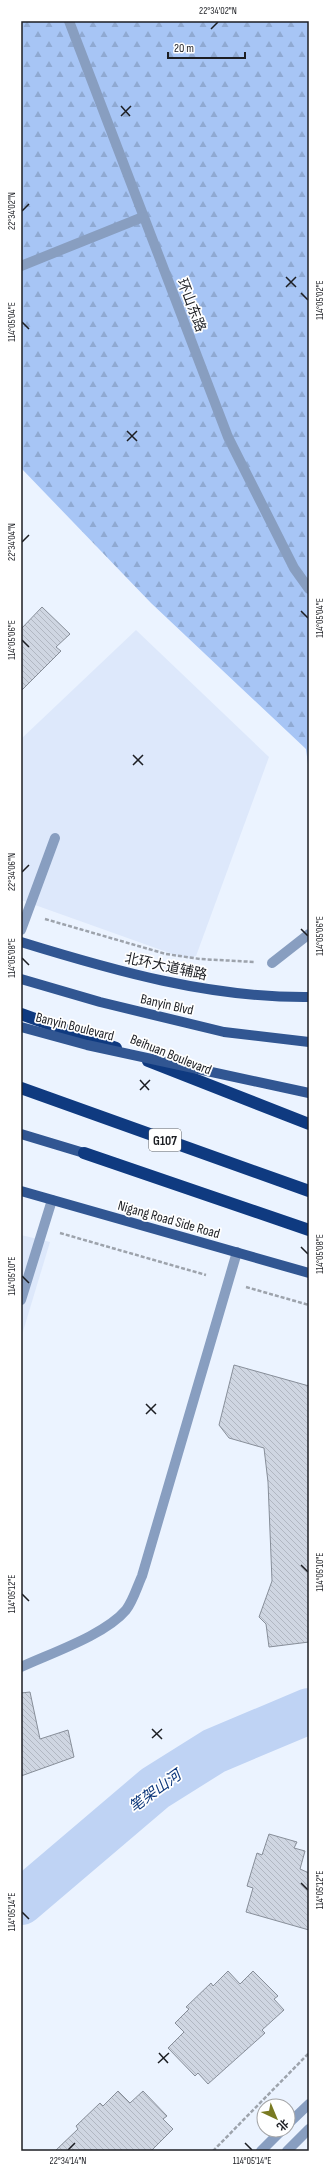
<svg xmlns="http://www.w3.org/2000/svg" width="330" height="2172" font-family="'Sofia Sans Condensed','Noto Sans SC',sans-serif">
<style>
.built{fill:#dde8fb}
.forest{fill:url(#forest-firs)}
.lines{fill:none;stroke-linecap:round;stroke-linejoin:round}
.river{stroke:#bfd3f4;stroke-width:46}
.building{fill:url(#building-back-hatch);stroke:#878e99}
.path{stroke:#9da3ac;stroke-width:2.5;stroke-dasharray:4 2;stroke-linecap:butt}
.minor{stroke:#889ec0;stroke-width:10}
.major{stroke:#315692;stroke-width:10}
.highway{stroke:#0f3a80;stroke-width:12}
.major-bridge{stroke:#315692;stroke-width:10}
.ticks{fill:none;stroke:#1c1e23;stroke-width:1.5}
.labels{text-anchor:middle;stroke-width:3.5;stroke-linejoin:round;paint-order:stroke}
.shield{fill:#fff;stroke:#606265;stroke-width:1}
.shield-label{font-size:13px;font-weight:bold;fill:#1c1e23}
.street-label{font-size:14px;fill:#1c1e23;stroke:#fff}
.water-label{font-size:15px;font-style:italic;fill:#0b367a;stroke:#fff}
.neatline{fill:none;stroke:#1c1e23;stroke-width:1.5}
.ticks-label{font-size:10px;text-anchor:middle;fill:#1c1e23}
</style>
<defs>
<pattern id="forest-firs" width="22" height="20" patternUnits="userSpaceOnUse"><rect width="22" height="20" fill="#a7c5f5"/><path d="M5 1l3.5 6h-7zM16 11l3.5 6h-7z" fill="#8fa9d2"/></pattern>
<pattern id="building-back-hatch" width="6" height="6" patternUnits="userSpaceOnUse"><rect width="6" height="6" fill="#cfd6e2"/><path d="M-1 5l2 2M0 0l6 6M5-1l2 2" fill="none" stroke="#b1b7c2"/></pattern>
</defs>
<rect width="100%" height="100%" fill="#ebf3ff"/>
<!-- built -->
<g class="built">
<polygon points="136,630 269,757 196,956 190,958 178,956 21,900 21,739"/>
<polygon points="21,1235 50,1242 21,1338"/>
</g>
<!-- forest -->
<polygon class="forest" points="21,21 309,21 309,772 306,749 151,603 21,468"/>
<g class="lines">
<!-- river -->
<polyline class="river" points="21,1902 155,1788 214,1751 309,1711"/>
</g>
<!-- building -->
<g class="building">
<polygon points="42,607 70,634 56,647 61,651 21,691 21,629"/>
<polygon points="234,1365 309,1386 309,1642 269,1647 266,1624 259,1617 272,1581 268,1482 264,1448 229,1438 219,1425"/>
<polygon points="30,1692 40,1739 68,1730 74,1757 21,1776 21,1693"/>
<polygon points="269,1834 297,1842 294,1848 305,1851 300,1869 309,1873 309,1930 246,1912 253,1888 247,1886 257,1853 262,1855"/>
<polygon points="228,1971 240,1984 253,1971 278,1996 274,1999 284,2010 262,2030 265,2033 208,2084 198,2073 195,2076 168,2048 184,2032 175,2023 189,2009 186,2007 211,1983 213,1986"/>
<polygon points="118,2091 130,2103 143,2091 167,2116 163,2119 173,2129 151,2151 55,2151 78,2129 76,2126 100,2103 103,2106"/>
</g>
<g class="lines">
<!-- path -->
<g class="path">
<polyline points="45,919 166,954 200,959 255,962"/>
<polyline points="60,1233 206,1275"/>
<polyline points="246,1287 309,1305"/>
<polyline points="213,2151 309,2053"/>
</g>
<!-- minor -->
<g class="minor">
<polyline points="69,21 228,437 294,568 309,589"/>
<polyline points="21,266 143,217"/>
<polyline points="21,930 55,838"/>
<polyline points="272,963 309,934"/>
<polyline points="21,1300 52,1200"/>
<path d="M21,1667c30,-14 84,-32 105,-57 7,-9 11,-23 16,-34l95,-324"/>
<polyline points="288,2124 309,2104"/>
<polyline points="261,2151 282,2130"/>
<polyline points="287,2151 309,2129"/>
</g>
<!-- major -->
<g class="major">
<path d="M21,942c94,29 189,56 288,55"/>
<polyline points="21,979 100,1002 224,1032 309,1042"/>
<polyline points="21,1134 84,1153"/>
<polyline points="21,1191 309,1273"/>
</g>
<!-- highway -->
<g class="highway">
<polyline points="21,1014 116,1048"/>
<polyline points="148,1061 309,1124"/>
<polyline points="21,1088 309,1191"/>
<polyline points="84,1153 309,1230"/>
</g>
<!-- major-bridge -->
<polyline class="major-bridge" points="21,1027 87,1045 309,1093"/>
</g>
<!-- ticks -->
<path class="ticks" d="M211,29l7,-7M121,106l9,10M121,116l10,-10M22,211l7,-7M286,277l10,10M286,287l10,-10M301,293l7,7M22,322l7,7M127,431l10,10M127,441l10,-10M22,542l7,-7M301,611l7,7M22,640l7,7M133,755l10,10M133,765l10,-10M22,872l7,-7M301,929l7,7M22,958l7,7M140,1080l9,10M140,1090l10,-10M301,1247l7,7M22,1276l7,7M146,1404l10,10M146,1414l10,-10M301,1565l7,7M22,1594l7,7M152,1729l10,10M152,1738l10,-9M301,1883l7,7M22,1912l7,7M159,2053l9,10M158,2063l11,-10M245,2143l7,7M68,2150l7,-7"/>
<g class="labels">
<!-- shield labels -->
<rect class="shield" x="149" y="1129" width="32" height="22" rx="3"/>
<g class="shield-label">
<text x="165" y="1145">G107</text>
</g>
<!-- street labels -->
<g class="street-label">
<text transform="translate(192 305) rotate(69)" y="5">环山东路</text>
<text transform="translate(166 966) rotate(12)" y="5">北环大道辅路</text>
<text transform="translate(167 1004) rotate(13)" y="5">Banyin Blvd</text>
<text transform="translate(75 1026) rotate(14)" y="5">Banyin Boulevard</text>
<text transform="translate(171 1054) rotate(22)" y="5">Beihuan Boulevard</text>
<text transform="translate(169 1219) rotate(16)" y="5">Nigang Road Side Road</text>
</g>
<!-- water labels -->
<g class="water-label">
<text transform="translate(155 1791) rotate(-36)" y="5">笔架山河</text>
</g>
</g>
<!-- border -->
<rect width="330" height="2172" fill="none" stroke="#ffffff" stroke-width="44"/>
<!-- north arrow -->
<g transform="translate(276 2118) rotate(136)"><circle r="19" fill="#ffffff" stroke="#a4a5a7"/>
<path d="M0-3L7 15L0 10L-7 15Z" fill="#797a21"/>
<text y="-6" font-size="11" font-weight="bold" text-anchor="middle" fill="#1c1e23">北</text>
</g>
<!-- scale -->
<path d="M168 52v6h77v-6" fill="none" stroke="#1c1e23" stroke-width="2"/>
<text x="174" y="52" font-size="12" fill="#1c1e23" stroke="#ffffff" stroke-width="3" paint-order="stroke">20 m</text>
<rect x="22" y="22" width="286" height="2128" class="neatline"/>
<g class="ticks-label">
<text x="218" y="14">22°34'02"N</text>
<text transform="translate(11 211) rotate(-90)" y="4">22°34'02"N</text>
<text transform="translate(319 300) rotate(-90)" y="4">114°05'02"E</text>
<text transform="translate(11 322) rotate(-90)" y="4">114°05'04"E</text>
<text transform="translate(11 542) rotate(-90)" y="4">22°34'04"N</text>
<text transform="translate(319 618) rotate(-90)" y="4">114°05'04"E</text>
<text transform="translate(11 640) rotate(-90)" y="4">114°05'06"E</text>
<text transform="translate(11 872) rotate(-90)" y="4">22°34'06"N</text>
<text transform="translate(319 936) rotate(-90)" y="4">114°05'06"E</text>
<text transform="translate(11 958) rotate(-90)" y="4">114°05'08"E</text>
<text transform="translate(319 1254) rotate(-90)" y="4">114°05'08"E</text>
<text transform="translate(11 1276) rotate(-90)" y="4">114°05'10"E</text>
<text transform="translate(319 1572) rotate(-90)" y="4">114°05'10"E</text>
<text transform="translate(11 1594) rotate(-90)" y="4">114°05'12"E</text>
<text transform="translate(319 1890) rotate(-90)" y="4">114°05'12"E</text>
<text transform="translate(11 1912) rotate(-90)" y="4">114°05'14"E</text>
<text x="68" y="2164">22°34'14"N</text>
<text x="252" y="2164">114°05'14"E</text>
</g>
</svg>
